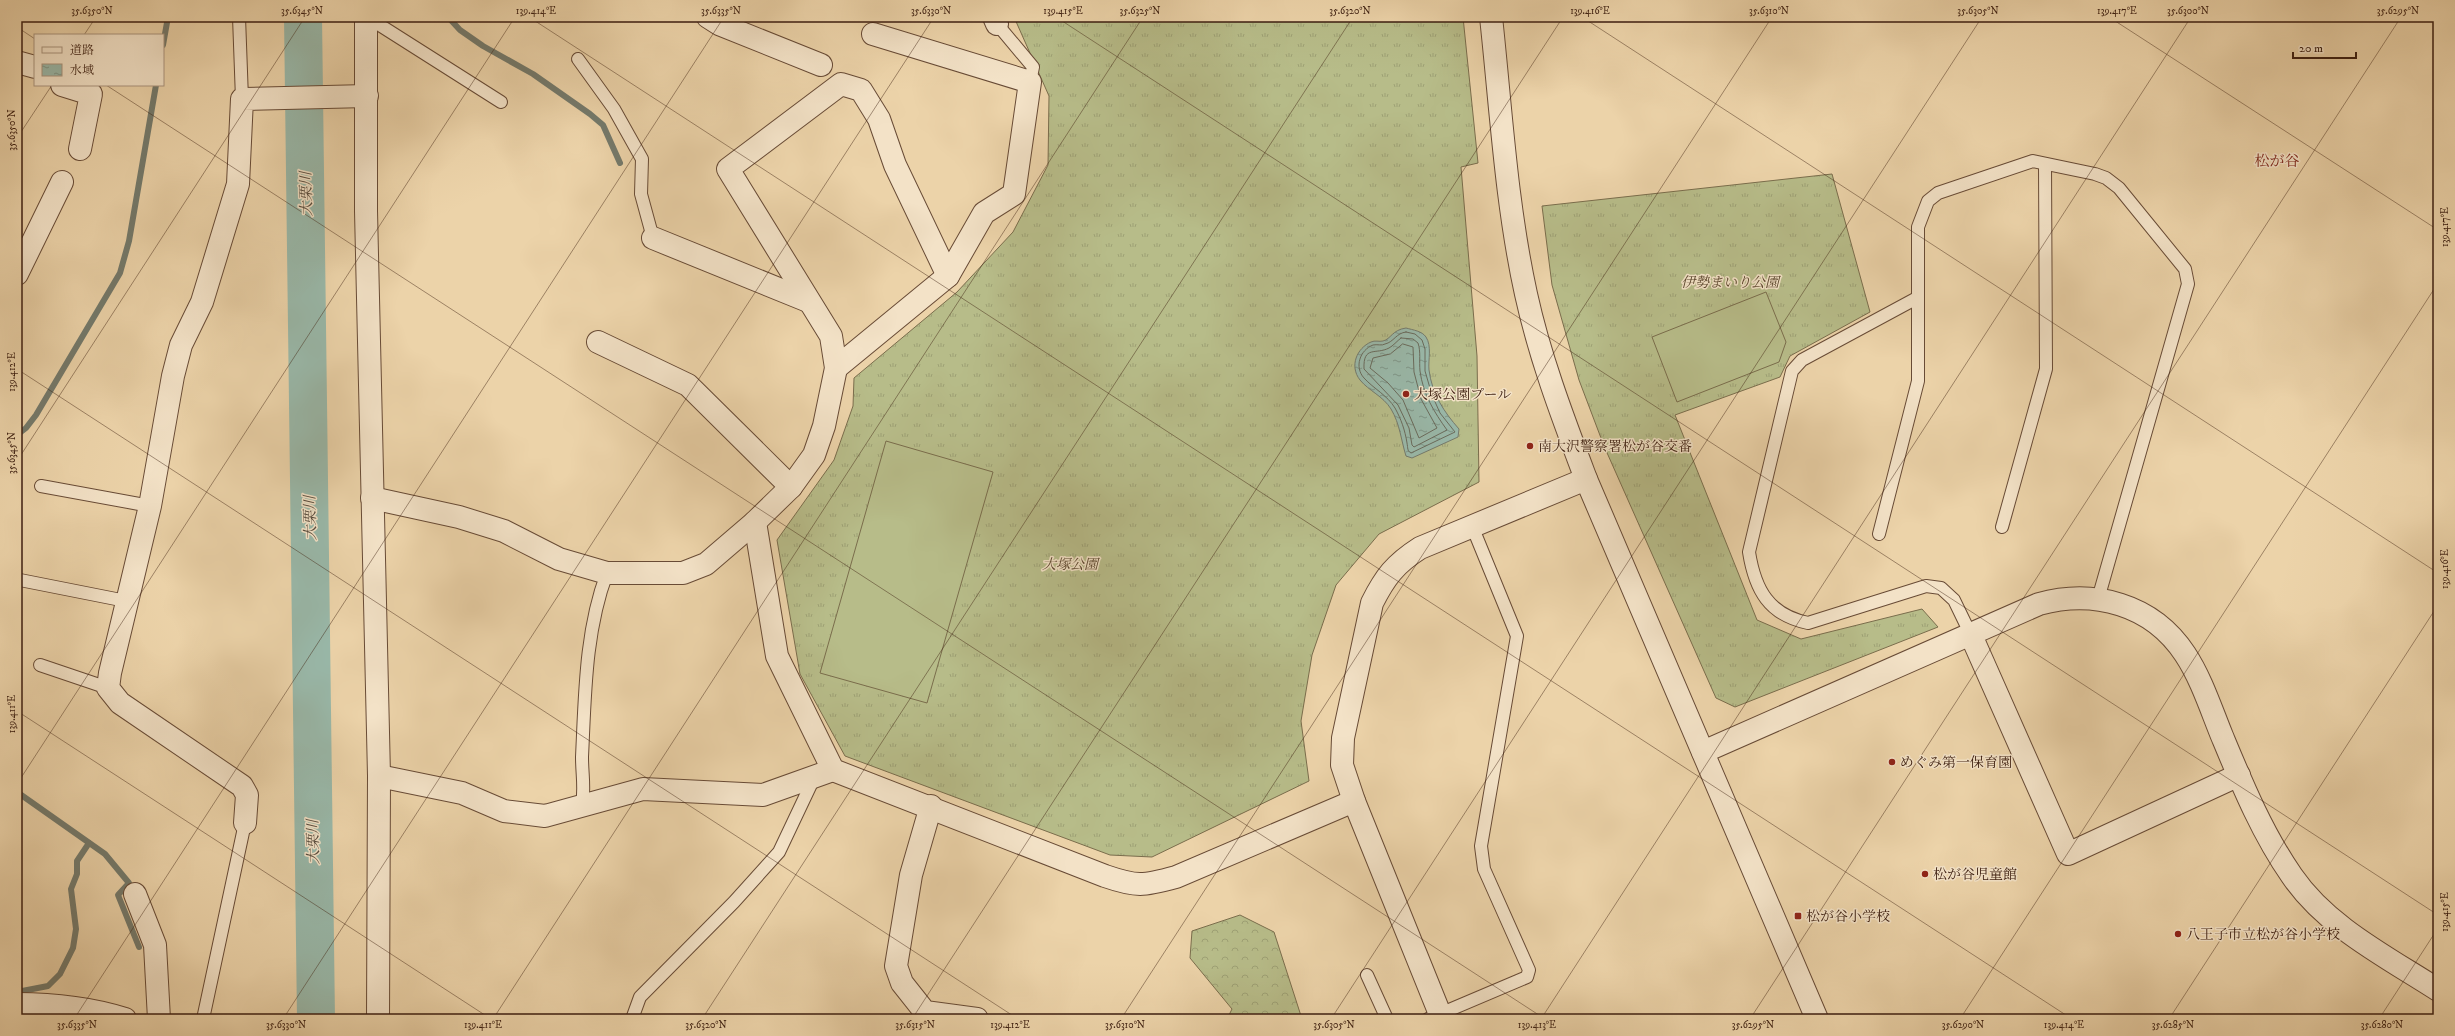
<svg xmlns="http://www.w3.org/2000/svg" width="2455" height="1036" font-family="'IM FELL DW Pica','Noto Serif JP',serif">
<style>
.grass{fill:url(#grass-tufts);stroke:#7a6d4c}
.forest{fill:url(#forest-crowns);stroke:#7a6d4c}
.pitch{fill:#b7bc89;stroke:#7a6d4c}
.water{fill:url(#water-ripples);stroke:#747a6c}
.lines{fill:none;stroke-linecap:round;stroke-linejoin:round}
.shore{stroke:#6a6b5c;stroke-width:1}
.stream{stroke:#747a6c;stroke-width:6}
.river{stroke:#99b8a9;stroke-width:38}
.service-casing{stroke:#684b36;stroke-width:14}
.minor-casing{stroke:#684b36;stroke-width:24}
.tertiary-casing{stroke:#684b36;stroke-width:24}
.service{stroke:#f3e2c7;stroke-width:12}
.minor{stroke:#f3e2c7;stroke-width:22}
.tertiary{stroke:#f3e2c7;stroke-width:22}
.ticks{fill:none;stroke:#3c1e10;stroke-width:1;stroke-opacity:0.45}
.poi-dot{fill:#8f2418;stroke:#f3e2c7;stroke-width:1.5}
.labels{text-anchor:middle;stroke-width:3;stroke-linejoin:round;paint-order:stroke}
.park-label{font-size:14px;font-style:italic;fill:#5b462e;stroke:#f3e2c7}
.poi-label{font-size:14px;fill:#3c1e10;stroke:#f3e2c7;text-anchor:start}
.neighbourhood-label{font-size:15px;fill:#7a1f14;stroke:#f3e2c7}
.water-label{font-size:15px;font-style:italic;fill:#584c3e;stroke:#f3e2c7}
.neatline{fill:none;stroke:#3c1e10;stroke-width:1.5}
.ticks-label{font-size:10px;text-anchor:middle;fill:#3c1e10}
</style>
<defs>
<pattern id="grass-tufts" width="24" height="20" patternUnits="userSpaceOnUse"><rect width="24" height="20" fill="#b7bc89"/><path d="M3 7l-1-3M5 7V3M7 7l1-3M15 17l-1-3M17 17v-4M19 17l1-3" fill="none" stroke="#9ea175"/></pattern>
<pattern id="forest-crowns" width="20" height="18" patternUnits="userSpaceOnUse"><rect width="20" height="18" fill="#b7bc89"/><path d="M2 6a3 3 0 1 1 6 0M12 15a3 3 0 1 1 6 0" fill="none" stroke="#9ea175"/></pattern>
<pattern id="water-ripples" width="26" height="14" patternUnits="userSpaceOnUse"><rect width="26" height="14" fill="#99b8a9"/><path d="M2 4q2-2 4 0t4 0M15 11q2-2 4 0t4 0" fill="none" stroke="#7e9588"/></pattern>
</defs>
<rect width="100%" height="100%" fill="#ecd3a9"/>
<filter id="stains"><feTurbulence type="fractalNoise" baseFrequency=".005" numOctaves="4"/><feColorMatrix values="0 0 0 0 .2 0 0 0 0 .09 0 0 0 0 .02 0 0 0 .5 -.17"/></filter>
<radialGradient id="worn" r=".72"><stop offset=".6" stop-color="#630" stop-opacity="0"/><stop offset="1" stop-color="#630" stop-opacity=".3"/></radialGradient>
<!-- grass -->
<g class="grass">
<polygon points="1014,17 1463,17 1478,163 1461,167 1477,356 1479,482 1379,534 1336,585 1312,655 1301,721 1309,781 1152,857 1110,855 845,756 800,674 777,540 834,460 853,406 854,378 957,292 1013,232 1048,165 1049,96"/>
<polygon points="1832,174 1870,312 1790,356 1780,377 1675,415 1757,620 1801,639 1922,609 1938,627 1735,707 1716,698 1604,446 1579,380 1552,285 1542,206"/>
</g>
<!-- forest -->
<polygon class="forest" points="1240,915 1274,932 1302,1019 1227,1019 1232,1009 1190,958 1192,931"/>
<!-- pitch -->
<g class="pitch">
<polygon points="1766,292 1786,342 1779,362 1677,402 1652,337"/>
<polygon points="886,441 993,472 927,703 820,673"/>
</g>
<!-- water -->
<path class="water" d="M1406,328c7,2 16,3 20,9 6,9 2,23 3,33 3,24 15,42 30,59l-1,8 -46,21 -6,-2c-5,-16 -6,-32 -15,-47 -8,-13 -22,-18 -31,-29 -11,-14 -3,-32 11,-38 4,-2 8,0 12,-1 8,-2 9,-11 23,-13z"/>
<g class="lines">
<!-- shore -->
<g class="shore">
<path d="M1406,332l9,2 7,6 3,9v22l7,24 8,18 15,19 -44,21c-4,-2 -3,-5 -4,-10 -2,-13 -6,-24 -12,-35 -8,-13 -21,-19 -31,-30 -10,-11 -4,-28 9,-33 4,-1 9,1 12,-1 9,-2 11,-11 21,-12z"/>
<path d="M1401,338l12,1 5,4c3,9 1,18 2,28 3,23 14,41 27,59l-33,17 -2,-2 -3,-17 -11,-23 -34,-36c-1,-24 12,-14 25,-21 4,-2 8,-7 12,-10z"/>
<polygon points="1403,344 1413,347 1414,372 1421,399 1437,428 1419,438 1403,400 1388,383 1370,368 1373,358 1390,354"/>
</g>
<!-- stream -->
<g class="stream">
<polyline points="448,17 460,30 483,46 533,74 590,114 603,125 620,163"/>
<polyline points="163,45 168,17"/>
<polyline points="17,435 26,428 36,415 120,273 129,241 156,85"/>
<polyline points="17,792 105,854 129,883 118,895 139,947"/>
<polyline points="17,992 48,986 60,974 73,948 76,929 71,889 77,874 77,861 89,843"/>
</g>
<!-- river -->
<polyline class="river" points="303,17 316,1019"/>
<defs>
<g id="service">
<polyline points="239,17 242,99"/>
<polyline points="367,17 501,102"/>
<polyline points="997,24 1033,67 1030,82"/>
<polyline points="578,59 614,109 642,159 641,194 653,238"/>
<path d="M1917,298l-115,62 -10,11 -43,181c6,38 20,63 59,71l118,-37 15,2 13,12 16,33"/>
<polyline points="41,486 150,506"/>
<polyline points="2002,527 2046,369 2045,164"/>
<polyline points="1879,534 1918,381 1918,227 1928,201 1938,193 2033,161 2095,174 2106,178 2119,188 2185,269 2188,284 2098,599"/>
<polyline points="20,580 126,601"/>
<polyline points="40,665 108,688"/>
<path d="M582,806c3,-19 0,-31 0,-49 3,-61 3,-126 25,-184"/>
<polyline points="1367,975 1387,1019"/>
<polyline points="203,1019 245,823"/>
<polyline points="632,1019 640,997 734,902 779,852 815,776"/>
<polyline points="1428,1019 1527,977 1529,970 1484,869 1481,846 1517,636 1472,526"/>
</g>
<g id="minor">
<polyline points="366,17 366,211 379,776 378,1019"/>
<polyline points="708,17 719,24 821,65"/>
<polyline points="994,17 997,24"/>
<polyline points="17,62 35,67"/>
<polyline points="62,85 91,94 80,149"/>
<polyline points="653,238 808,301"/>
<polyline points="17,274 62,182"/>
<path d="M948,276l-53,-111 -16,-46 -18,-29 -20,-6 -113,85 103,167 5,32 -12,58 -10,29 -23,32 -36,35 22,134 56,114 272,106c32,11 38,10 71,1l178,-76"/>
<polyline points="598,342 688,385 791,487"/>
<polyline points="836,368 948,276 984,213 1014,194 1030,82 873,34"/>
<polyline points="372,498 459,517 504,531 559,559 607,573 683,573 706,564 755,522"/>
<polyline points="1970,633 2068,854 2239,775"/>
<polyline points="379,776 462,793 504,811 545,816 643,789 763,795 833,770"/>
<polyline points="931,806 911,875 896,966 902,983 925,1012 977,1019"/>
<polyline points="245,823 247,795 242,786 120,703 108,688 110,673 150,506 173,376 181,345 202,302 238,184 242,99 367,96"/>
<polyline points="135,894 155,945 159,1019"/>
<path d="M17,1004c37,0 73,4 108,15"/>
</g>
<g id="tertiary">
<path d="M1491,17c10,92 15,186 35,277 14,64 37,124 60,185l231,540"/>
<path d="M1703,752l336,-148c55,-15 113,0 146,50 16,24 26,55 37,82 20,48 40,97 70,140 35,51 95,81 146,114"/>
<path d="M1442,1019l-88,-218 -12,-36 1,-27 29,-135c13,-26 23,-39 48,-55l166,-69"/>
</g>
</defs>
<!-- service casing -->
<use href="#service" class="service-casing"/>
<!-- minor casing -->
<use href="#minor" class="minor-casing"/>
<!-- tertiary casing -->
<use href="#tertiary" class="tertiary-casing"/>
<!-- service -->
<use href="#service" class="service"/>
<!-- minor -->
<use href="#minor" class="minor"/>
<!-- tertiary -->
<use href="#tertiary" class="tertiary"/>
</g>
<!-- ticks -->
<path class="ticks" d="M529,17l1543,1002M1056,17l1382,898M1582,17l856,556M2109,17l329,213M17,27l18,12M84,35l12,-18M106,85l1439,934M17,138l35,-53M17,369l1001,650M17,461l288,-444M17,711l474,308M17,784l498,-767M74,1019l650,-1002M283,1019l651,-1002M493,1019l650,-1002M702,1019l651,-1002M912,1019l651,-1002M1121,1019l651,-1002M1331,1019l651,-1002M1541,1019l650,-1002M1750,1019l651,-1002M1960,1019l478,-736M2169,1019l269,-414M2379,1019l59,-91"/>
<!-- markers -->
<g class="poi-dot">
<circle cx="1406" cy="394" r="4"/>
<circle cx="1530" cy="446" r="4"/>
<circle cx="1892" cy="762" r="4"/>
<circle cx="1925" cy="874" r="4"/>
<rect x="1794" y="912" width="8" height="8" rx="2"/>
<circle cx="2178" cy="934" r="4"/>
</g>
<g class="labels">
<!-- park labels -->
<g class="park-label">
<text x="1730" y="287">伊勢まいり公園</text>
<text x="1070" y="569">大塚公園</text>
</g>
<!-- poi labels -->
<g class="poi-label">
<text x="1414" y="399">大塚公園プール</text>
<text x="1538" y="451">南大沢警察署松が谷交番</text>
<text x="1900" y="767">めぐみ第一保育園</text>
<text x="1933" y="879">松が谷児童館</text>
<text x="1806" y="921">松が谷小学校</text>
<text x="2186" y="939">八王子市立松が谷小学校</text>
</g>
<!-- neighbourhood labels -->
<g class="neighbourhood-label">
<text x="2277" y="166">松が谷</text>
</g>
<!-- water labels -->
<g class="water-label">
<text transform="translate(306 194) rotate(-91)" y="5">大栗川</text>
<text transform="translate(310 518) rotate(-91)" y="5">大栗川</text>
<text transform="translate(313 842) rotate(-91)" y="5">大栗川</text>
</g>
</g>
<!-- margin -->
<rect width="2455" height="1036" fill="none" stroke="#ecd3a9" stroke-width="44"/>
<!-- legend -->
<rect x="34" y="34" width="130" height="52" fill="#f3e2c7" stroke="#aa947e"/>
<rect x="42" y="47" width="20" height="6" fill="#f3e2c7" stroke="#aa947e"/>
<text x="70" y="54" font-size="12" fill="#3c1e10">道路</text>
<rect x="42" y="64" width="20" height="12" fill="url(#water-ripples)" stroke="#aa947e"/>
<text x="70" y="74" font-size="12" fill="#3c1e10">水域</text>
<!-- scale -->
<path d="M2293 52v6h63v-6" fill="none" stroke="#3c1e10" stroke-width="2"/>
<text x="2299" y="52" font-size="12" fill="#3c1e10" stroke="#f3e2c7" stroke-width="3" paint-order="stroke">20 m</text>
<rect x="22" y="22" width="2411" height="992" class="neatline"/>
<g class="ticks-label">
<text x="92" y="14">35.6350°N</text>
<text x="302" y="14">35.6345°N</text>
<text x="536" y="14">139.414°E</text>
<text x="721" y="14">35.6335°N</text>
<text x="931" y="14">35.6330°N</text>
<text x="1063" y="14">139.415°E</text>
<text x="1140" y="14">35.6325°N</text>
<text x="1350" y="14">35.6320°N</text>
<text x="1590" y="14">139.416°E</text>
<text x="1769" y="14">35.6310°N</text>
<text x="1978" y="14">35.6305°N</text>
<text x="2117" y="14">139.417°E</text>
<text x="2188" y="14">35.6300°N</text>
<text x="2398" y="14">35.6295°N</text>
<text transform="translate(11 130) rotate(-90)" y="4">35.6350°N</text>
<text transform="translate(2444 227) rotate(-90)" y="4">139.417°E</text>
<text transform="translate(11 372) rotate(-90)" y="4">139.412°E</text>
<text transform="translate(11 453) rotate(-90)" y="4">35.6345°N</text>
<text transform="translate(2444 569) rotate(-90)" y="4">139.416°E</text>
<text transform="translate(11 714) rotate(-90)" y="4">139.411°E</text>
<text transform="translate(2444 912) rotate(-90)" y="4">139.415°E</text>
<text x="77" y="1028">35.6335°N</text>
<text x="286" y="1028">35.6330°N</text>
<text x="483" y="1028">139.411°E</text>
<text x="706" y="1028">35.6320°N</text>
<text x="915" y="1028">35.6315°N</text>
<text x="1010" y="1028">139.412°E</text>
<text x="1125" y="1028">35.6310°N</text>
<text x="1334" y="1028">35.6305°N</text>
<text x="1537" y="1028">139.413°E</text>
<text x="1753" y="1028">35.6295°N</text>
<text x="1963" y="1028">35.6290°N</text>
<text x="2064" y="1028">139.414°E</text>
<text x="2173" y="1028">35.6285°N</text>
<text x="2382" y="1028">35.6280°N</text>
</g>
<rect width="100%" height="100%" filter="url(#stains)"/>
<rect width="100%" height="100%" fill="url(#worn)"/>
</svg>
